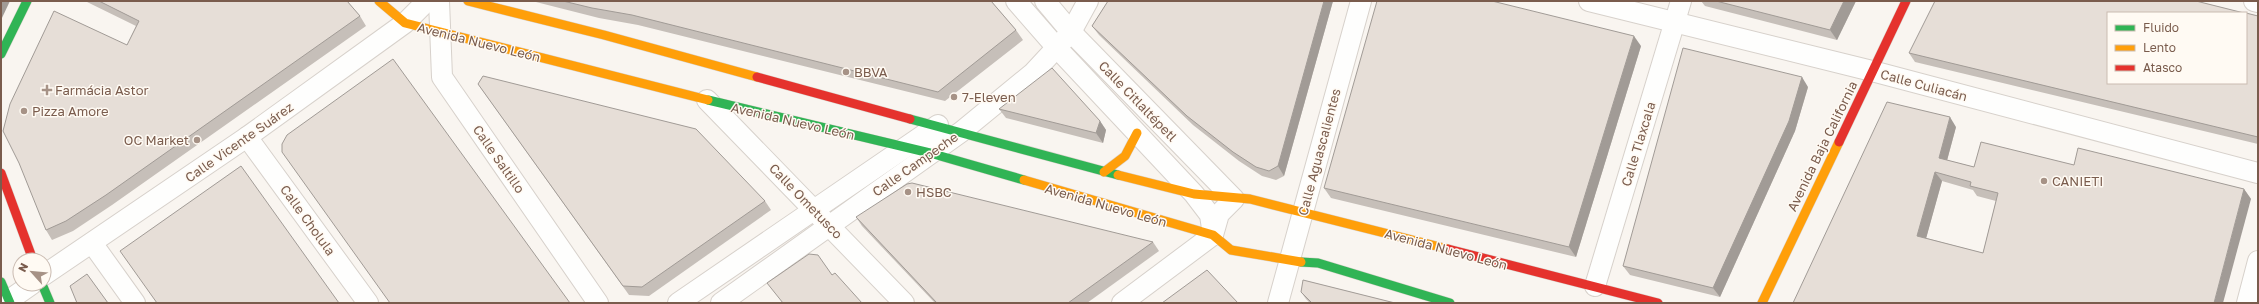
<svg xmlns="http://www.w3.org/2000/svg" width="2259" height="304" font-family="'Golos Text',sans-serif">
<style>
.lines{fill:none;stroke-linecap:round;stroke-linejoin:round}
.street-casing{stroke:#d7d1cb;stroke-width:22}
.fast-casing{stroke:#d9d2cb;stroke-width:10}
.slow-casing{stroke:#d9d2cb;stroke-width:10}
.jam-casing{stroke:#d9d2cb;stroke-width:10}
.street{stroke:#fefefd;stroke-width:20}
.fast{stroke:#30b455;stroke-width:9}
.slow{stroke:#ff9f0a;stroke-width:9}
.jam{stroke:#e5322d;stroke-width:9}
.wall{fill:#c6bfb9;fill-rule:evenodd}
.shaded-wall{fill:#a19b96}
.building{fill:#e6ded7;stroke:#a19b96;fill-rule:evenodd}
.poi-dot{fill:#a69286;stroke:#fffaf3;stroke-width:1.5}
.labels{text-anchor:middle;stroke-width:3;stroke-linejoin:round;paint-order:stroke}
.street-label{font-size:13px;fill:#7a5c4d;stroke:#fffaf3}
.poi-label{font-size:13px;fill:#7a5c4d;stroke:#fffaf3;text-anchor:start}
</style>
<rect width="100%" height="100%" fill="#f9f5f0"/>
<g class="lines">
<defs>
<g id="street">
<polyline points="439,1 442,77 598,303"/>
<polyline points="1016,1 1057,48 1194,194 1210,215 1213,235"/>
<polyline points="1045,1 1071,32 1234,199 1219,214 1213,235"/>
<polyline points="1589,1 1872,71 2258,173"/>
<polyline points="2254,1 2258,2"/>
<polyline points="707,100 904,303"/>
<polyline points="247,137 368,303"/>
<polyline points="92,243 135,303"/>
<polyline points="44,275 247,137 405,23 427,1"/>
<polyline points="1595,286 1681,1"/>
<polyline points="5,303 32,284"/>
<polyline points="678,303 938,125"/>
<polyline points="721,303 961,132 1033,73 1071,32 1088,1"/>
<polyline points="1122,303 1213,235"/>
<polyline points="1278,303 1361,1"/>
<polyline points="2247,303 2258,261"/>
</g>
<g id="fast">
<polyline points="1,54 27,1"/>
<polyline points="708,100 930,153 1024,180"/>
<polyline points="910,119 1118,175"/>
<polyline points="1301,262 1318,263 1450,303"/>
<polyline points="1,282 10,303"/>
<polyline points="42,284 50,303"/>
</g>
<g id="slow">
<polyline points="379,1 405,23 708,100"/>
<polyline points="468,1 604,35 757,77"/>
<polyline points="1104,172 1125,156 1137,133"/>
<polyline points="1118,175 1194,194 1250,199 1448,249"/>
<polyline points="1024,180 1213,235 1231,250 1301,262"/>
<polyline points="1762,303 1839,142"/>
</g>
<g id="jam">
<polyline points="757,77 910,119"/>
<polyline points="1839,142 1906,1"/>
<polyline points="1,173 33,260"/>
<polyline points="1448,249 1658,303"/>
</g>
</defs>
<!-- street casing -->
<use href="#street" class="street-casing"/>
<!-- fast casing -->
<use href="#fast" class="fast-casing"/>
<!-- slow casing -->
<use href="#slow" class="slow-casing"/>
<!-- jam casing -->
<use href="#jam" class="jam-casing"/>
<!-- street -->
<use href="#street" class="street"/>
<!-- fast -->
<use href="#fast" class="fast"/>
<!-- slow -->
<use href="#slow" class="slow"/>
<!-- jam -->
<use href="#jam" class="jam"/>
</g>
<!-- wall -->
<g class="wall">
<polygon points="85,1 347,1 360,16 366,26 112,205 73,231 52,240 46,230 127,45 136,26"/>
<polygon points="532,1 991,1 1016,30 1023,40 945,101 638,25 599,18"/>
<polygon points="1108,1 1333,1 1284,176 1276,180 1262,176 1239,161 1193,125 1099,35 1092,26"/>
<polygon points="1701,1 1856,1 1837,40 1705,6"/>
<polygon points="2258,16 2258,144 1915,62 1909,53"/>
<polygon points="1641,46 1576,257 1331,198 1324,188"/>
<polygon points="478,84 765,201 771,210 649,296 629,295"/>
<polygon points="1808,87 1795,131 1720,297 1630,275 1623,266"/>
<polygon points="999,109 1100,121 1106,130 1103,143 1006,118"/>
<path d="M1956,127l-9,33 27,7 100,-2 170,24 7,10 -458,104zM1942,181l31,9 4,6 19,5 -13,52 -57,-15z"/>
<polygon points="856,217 1153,242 1159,251 1087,303 935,303 862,226"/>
<polygon points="1301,292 1395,303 1310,303 1306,299"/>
</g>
<!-- shaded-wall -->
<g class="shaded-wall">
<polygon points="1,1 10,1 1,20"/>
<polygon points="1324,1 1333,1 1284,176 1278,166"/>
<polygon points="1844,1 1856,1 1837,40 1830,30"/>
<polygon points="1634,36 1641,46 1576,257 1569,247"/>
<polygon points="1802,77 1808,87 1795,131 1720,297 1713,288"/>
<polygon points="1950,117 1956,127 1945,168 1939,158"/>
<polygon points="1100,121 1106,130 1103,143 1096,133"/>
<polygon points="1935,172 1942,181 1924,246 1917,236"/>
<polygon points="2244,189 2251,199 2223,303 2214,303"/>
</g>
<!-- building -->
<g class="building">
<polygon points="99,1 347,1 360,16 106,195 66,221 46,230 19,163 3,131 10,104 54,11 127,45 139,21"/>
<polygon points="563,1 991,1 1016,30 938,92 632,15 592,8"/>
<polygon points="1108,1 1324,1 1278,166 1269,171 1256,167 1233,152 1187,116 1092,26"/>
<polygon points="1377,1 1492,1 1634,36 1569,247 1324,188"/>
<polygon points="1716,1 1844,1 1830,30"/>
<polygon points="1935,1 2196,1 2244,13 2108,13 2108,83 2246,83 2246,13 2258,16 2258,137 1909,53"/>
<polygon points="1683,48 1802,77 1789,121 1713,288 1623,266"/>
<polygon points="393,59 570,303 390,303 282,152 282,144 287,135"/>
<polygon points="1052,68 1100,121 1096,133 999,109"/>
<polygon points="483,76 696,129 765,201 642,287 623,286 478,84"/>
<path d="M1887,102l63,15 -11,41 35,9 7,-25 93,23 4,-17 166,41 -30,114h-421zM1935,172l36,10 -1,4 28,7 -15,60 -66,-17z"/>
<polygon points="241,166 339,303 157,303 120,251"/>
<polygon points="912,183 945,191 1153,242 1068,303 937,303 856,217 907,184"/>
<polygon points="809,254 818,255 832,275 835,273 862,303 783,303 767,283"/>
<polygon points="1207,270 1238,303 1162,303"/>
<polygon points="87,274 108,303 77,303 70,286"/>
<polygon points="1303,280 1395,303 1312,303 1301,292"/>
</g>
<!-- markers -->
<g class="poi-dot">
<circle cx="846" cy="72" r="4"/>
<path d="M45 84h4v4h4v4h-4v4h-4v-4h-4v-4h4z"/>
<circle cx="954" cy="97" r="4"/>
<circle cx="24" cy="111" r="4"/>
<circle cx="197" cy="140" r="4"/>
<circle cx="2044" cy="181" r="4"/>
<circle cx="908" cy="192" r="4"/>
</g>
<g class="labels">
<!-- street labels -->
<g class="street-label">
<text transform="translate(479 42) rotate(14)" y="5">Avenida Nuevo León</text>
<text transform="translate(1924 85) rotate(15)" y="5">Calle Culiacán</text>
<text transform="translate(1138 101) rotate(46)" y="5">Calle Citlaltépetl</text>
<text transform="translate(793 121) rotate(13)" y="5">Avenida Nuevo León</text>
<text transform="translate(239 142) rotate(-35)" y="5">Calle Vicente Suárez</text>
<text transform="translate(1638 144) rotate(-73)" y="5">Calle Tlaxcala</text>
<text transform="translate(1822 146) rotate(-64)" y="5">Avenida Baja California</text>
<text transform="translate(1319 152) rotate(-75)" y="5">Calle Aguascalientes</text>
<text transform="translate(499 159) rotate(55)" y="5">Calle Saltillo</text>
<text transform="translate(915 164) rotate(-35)" y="5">Calle Campeche</text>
<text transform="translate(806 201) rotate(46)" y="5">Calle Ometusco</text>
<text transform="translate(1106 205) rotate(16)" y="5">Avenida Nuevo León</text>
<text transform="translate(308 220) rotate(54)" y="5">Calle Cholula</text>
<text transform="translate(1446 249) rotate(15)" y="5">Avenida Nuevo León</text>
</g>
<!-- poi labels -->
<g class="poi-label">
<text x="854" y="77">BBVA</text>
<text x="55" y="95">Farmácia Astor</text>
<text x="962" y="102">7-Eleven</text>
<text x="32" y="116">Pizza Amore</text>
<text x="189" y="145" text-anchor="end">OC Market</text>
<text x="2052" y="186">CANIETI</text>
<text x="916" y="197">HSBC</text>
</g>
</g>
<!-- border -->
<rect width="2259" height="304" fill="none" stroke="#7a5c4d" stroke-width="4"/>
<!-- legend -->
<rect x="2107" y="12" width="140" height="72" fill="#fffaf3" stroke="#cabbb1"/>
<rect x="2115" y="25" width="20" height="6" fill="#30b455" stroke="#cabbb1"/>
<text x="2143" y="32" font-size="12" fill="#7a5c4d">Fluido</text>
<rect x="2115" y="45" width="20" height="6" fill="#ff9f0a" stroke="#cabbb1"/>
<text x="2143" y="52" font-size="12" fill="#7a5c4d">Lento</text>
<rect x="2115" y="65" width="20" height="6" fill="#e5322d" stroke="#cabbb1"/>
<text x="2143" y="72" font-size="12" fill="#7a5c4d">Atasco</text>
<!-- north arrow -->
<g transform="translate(32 272) rotate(297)"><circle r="19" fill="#fffaf3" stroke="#cabbb1"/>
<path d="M0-3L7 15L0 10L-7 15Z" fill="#a69286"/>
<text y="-6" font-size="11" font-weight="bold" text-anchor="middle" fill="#7a5c4d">N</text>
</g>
</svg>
